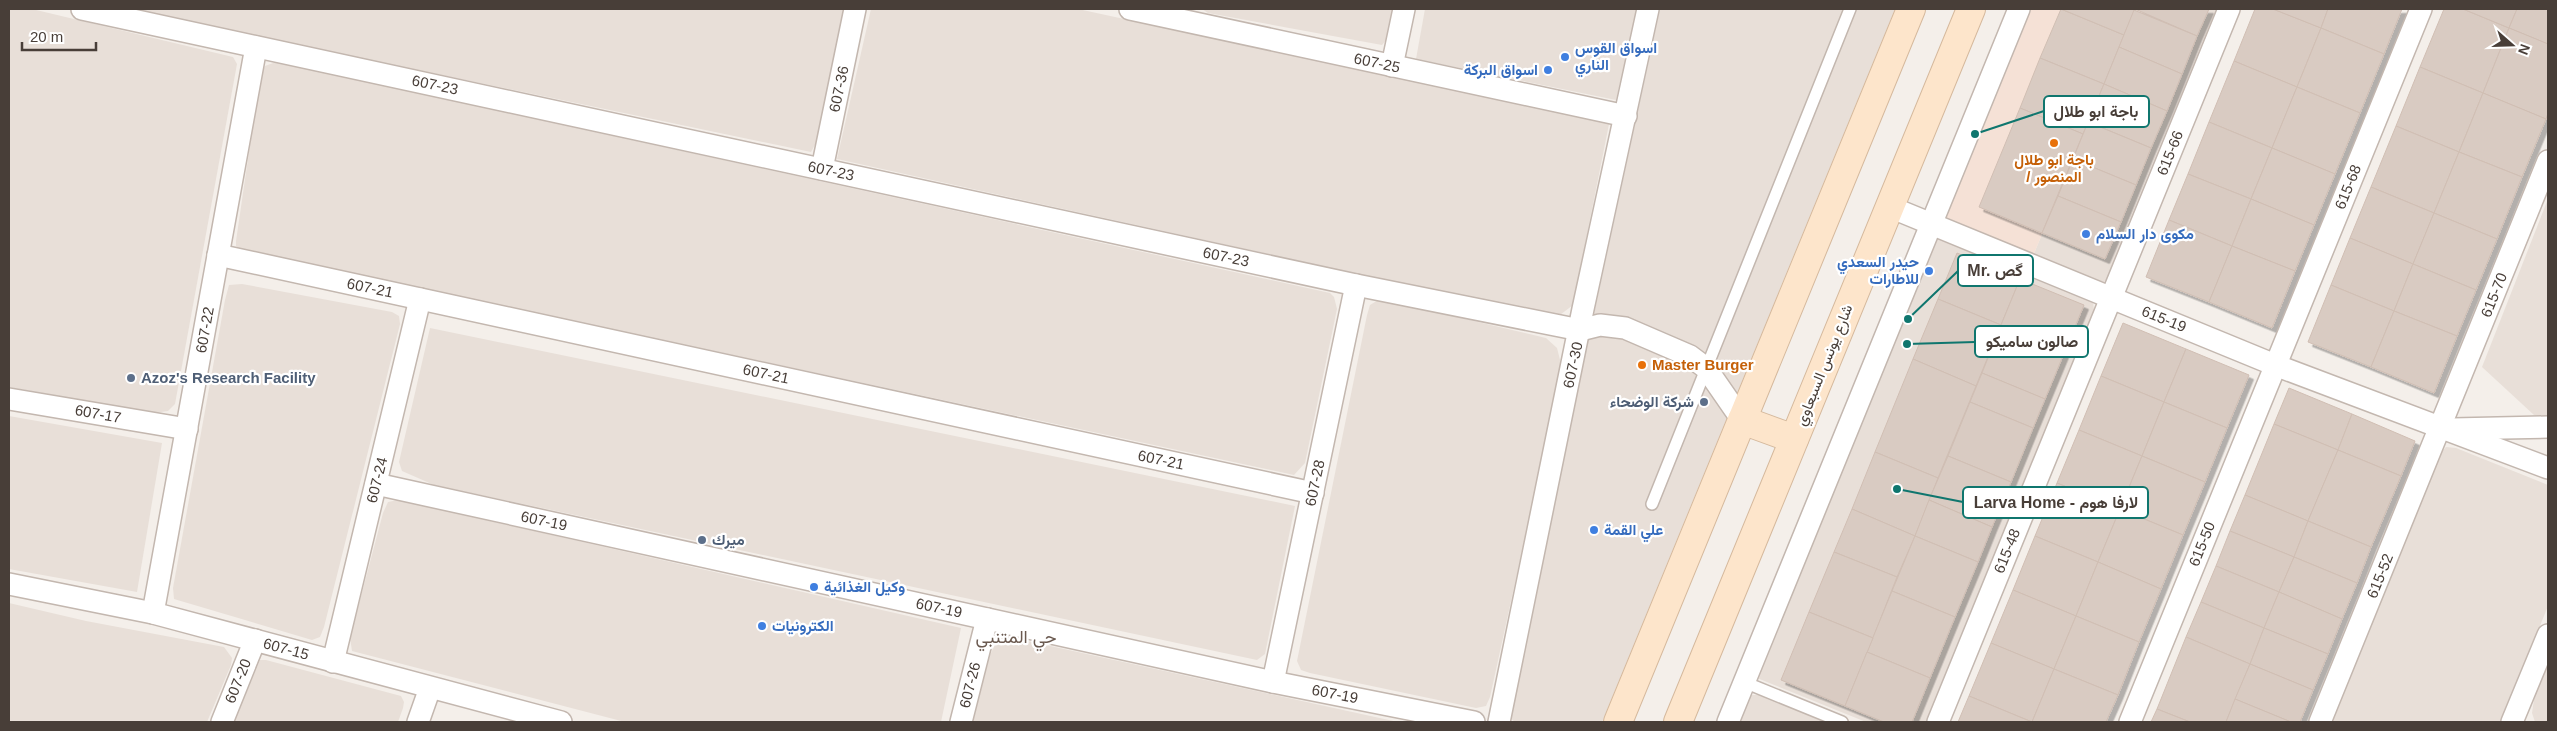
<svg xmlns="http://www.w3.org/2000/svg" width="2557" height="731" font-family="Helvetica,Vazirmatn,sans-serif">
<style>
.residential{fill:#e8dfd8}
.commercial{fill:#f5e1d6}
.building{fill:#d9cbc2;stroke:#d0beb3;filter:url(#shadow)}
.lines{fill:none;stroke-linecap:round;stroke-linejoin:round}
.service-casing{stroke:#c3b7af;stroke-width:14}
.minor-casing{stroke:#c3b7af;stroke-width:24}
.secondary-casing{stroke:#d5b99d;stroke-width:30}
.service{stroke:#fff;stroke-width:11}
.minor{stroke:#fff;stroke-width:21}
.secondary{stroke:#fde5cb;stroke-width:28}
.shop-dot{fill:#3f7fe0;stroke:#fff;stroke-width:2}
.food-dot{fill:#e8710a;stroke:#fff;stroke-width:2}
.service-dot{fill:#5c6f8a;stroke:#fff;stroke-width:2}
.labels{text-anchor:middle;stroke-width:4.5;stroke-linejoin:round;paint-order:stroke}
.shop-label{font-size:15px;font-weight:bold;fill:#366cbe;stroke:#fff;text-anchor:start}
.street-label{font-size:15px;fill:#483e38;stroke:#fff}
.food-label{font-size:15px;font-weight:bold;fill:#c56008;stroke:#fff}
.service-label{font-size:15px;font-weight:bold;fill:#4e5e75;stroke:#fff;text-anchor:start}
.quarter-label{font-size:18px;fill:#6a594f;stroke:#fff}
.leader{fill:none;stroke:#0f766e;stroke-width:2}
.callout-dot{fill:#0f766e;stroke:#fff;stroke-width:2}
.callout{fill:#fff;stroke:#0f766e;stroke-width:2}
.callout-label{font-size:16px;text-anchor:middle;font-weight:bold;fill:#483e38}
</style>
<defs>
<filter id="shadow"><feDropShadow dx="4.5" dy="4.5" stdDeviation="0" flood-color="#0004"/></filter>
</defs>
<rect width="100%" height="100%" fill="#f4efea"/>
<!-- residential -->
<g class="residential">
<polygon points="9,9 32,9 233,57 237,64 175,404 168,411 154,413 9,387"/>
<polygon points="126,9 844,9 816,143 811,152"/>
<polygon points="871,9 1078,9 1609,124 1573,305 1560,315 1545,315 837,159"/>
<polygon points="1202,9 1393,9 1387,39 1382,45 1208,13"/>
<polygon points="1425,9 1637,9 1616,100 1416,59"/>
<polygon points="1660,9 1895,9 1602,722 1515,722 1509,717 1509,708"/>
<polygon points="2135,9 2220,9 2111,275 2104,282 2033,256"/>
<polygon points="276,62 1330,293 1334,297 1337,309 1305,463 1294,475 241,250 236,246 236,241 260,77 265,66"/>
<polygon points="2548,199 2548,415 2534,415 2482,367"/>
<polygon points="1938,236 2093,302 2094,311 1929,722 1866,722 1757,678 1932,241"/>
<polygon points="242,284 392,312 399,316 400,324 324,627 320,637 312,640 174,599 173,588 225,300 229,285"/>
<polygon points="1380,299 1546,338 1557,348 1562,368 1490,697 1486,706 1476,708 1310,673 1301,670 1297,661 1367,315 1370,305"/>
<polygon points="430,328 1295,506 1265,654 1257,660 434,485 402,471 399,462"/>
<polygon points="9,416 162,443 137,592 9,569"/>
<polygon points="2446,447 2456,448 2548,485 2548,606 2501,722 2331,722 2437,457"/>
<polygon points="398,500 961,628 941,722 625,722 352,651 350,638 383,513 388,502"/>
<polygon points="9,603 86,621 224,647 232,658 231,665 207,722 9,722"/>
<polygon points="1004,636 1398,722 973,722 990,655 996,643"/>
<polygon points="260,660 266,660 401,696 404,702 403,708 398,722 234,722"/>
<polygon points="2548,663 2548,722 2535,722 2532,713 2535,693"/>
<polygon points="1752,695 1761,695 1824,722 1737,722 1746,701"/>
</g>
<!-- commercial -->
<polygon class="commercial" points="2026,9 2135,9 2033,256 1952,222 1946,217 1944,208"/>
<!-- building -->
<g class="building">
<polygon points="2061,9 2124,35 2104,84 2040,58"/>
<polygon points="2061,9 2135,9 2124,35"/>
<polygon points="2135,9 2209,9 2197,36"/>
<polygon points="2255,9 2273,9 2321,28 2297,87 2234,61"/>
<polygon points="2273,9 2328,9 2321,28"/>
<polygon points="2328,9 2402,9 2384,54 2321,28"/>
<polygon points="2444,9 2463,9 2509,28 2483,93 2420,67"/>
<polygon points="2463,9 2517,9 2509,28"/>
<polygon points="2517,9 2548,9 2548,44 2509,28"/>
<polygon points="2134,10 2197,36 2182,74 2119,47"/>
<polygon points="2321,28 2384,54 2360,113 2297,87"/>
<polygon points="2509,28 2548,44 2548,113 2546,119 2483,93"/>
<polygon points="2119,47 2182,74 2167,111 2104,84"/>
<polygon points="2040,58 2104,84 2083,134 2020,108"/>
<polygon points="2234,61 2297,87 2272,148 2209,122"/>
<polygon points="2420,67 2483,93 2459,152 2396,126"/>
<polygon points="2104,84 2167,111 2151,148 2088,122"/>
<polygon points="2297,87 2360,113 2335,174 2272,148"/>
<polygon points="2483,93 2546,119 2522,177 2459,152"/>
<polygon points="2020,108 2083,134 2042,233 1979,207"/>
<polygon points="2088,122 2151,148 2136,185 2073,159"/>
<polygon points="2209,122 2272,148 2251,199 2188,174"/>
<polygon points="2396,126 2459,152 2434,213 2371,187"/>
<polygon points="2272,148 2335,174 2314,225 2251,199"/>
<polygon points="2459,152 2522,177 2497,239 2434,213"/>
<polygon points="2073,159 2136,185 2121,222 2058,196"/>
<polygon points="2188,174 2251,199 2232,246 2169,220"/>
<polygon points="2371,187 2434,213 2413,264 2350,238"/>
<polygon points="2058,196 2121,222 2105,259 2042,233"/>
<polygon points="2251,199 2314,225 2295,271 2232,246"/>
<polygon points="2434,213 2497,239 2476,290 2413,264"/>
<polygon points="2169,220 2232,246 2209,302 2146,277"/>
<polygon points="2350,238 2413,264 2394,311 2331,285"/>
<polygon points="2232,246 2295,271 2272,328 2209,302"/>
<polygon points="1957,253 2020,279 2001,325 1938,299"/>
<polygon points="2413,264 2476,290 2457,336 2394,311"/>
<polygon points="2020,279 2084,305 2065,351 2001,325"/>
<polygon points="2331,285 2394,311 2371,367 2308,342"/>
<polygon points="1938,299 2001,325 1976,386 1913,359"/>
<polygon points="2394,311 2457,336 2434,393 2371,367"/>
<polygon points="2123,323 2186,349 2164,402 2101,376"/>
<polygon points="2001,325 2065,351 2045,399 1982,373"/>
<polygon points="2186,349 2249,375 2227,428 2164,402"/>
<polygon points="1913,359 1976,386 1938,478 1875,452"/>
<polygon points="1982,373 2045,399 2033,428 1970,402"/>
<polygon points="2101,376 2164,402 2142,456 2079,430"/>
<polygon points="2289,388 2352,414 2338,450 2274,424"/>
<polygon points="1970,402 2033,428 2011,482 1948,456"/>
<polygon points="2164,402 2227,428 2205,482 2142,456"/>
<polygon points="2352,414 2415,441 2401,476 2338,450"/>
<polygon points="2274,424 2338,450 2308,521 2245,495"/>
<polygon points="2079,430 2142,456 2120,509 2057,483"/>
<polygon points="2338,450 2401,476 2371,547 2308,521"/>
<polygon points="1875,452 1938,478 1915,536 1852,509"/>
<polygon points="1948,456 2011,482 1992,527 1929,500"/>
<polygon points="2142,456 2205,482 2183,535 2120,509"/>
<polygon points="2057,483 2120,509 2098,562 2035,536"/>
<polygon points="2245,495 2308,521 2294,557 2230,531"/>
<polygon points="1929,500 1992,527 1978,562 1915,536"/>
<polygon points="1852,509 1915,536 1897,577 1834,552"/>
<polygon points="2120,509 2183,535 2161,589 2098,562"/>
<polygon points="2308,521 2371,547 2357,583 2294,557"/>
<polygon points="2230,531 2294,557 2279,592 2216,566"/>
<polygon points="1915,536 1978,562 1955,617 1892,591"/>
<polygon points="2035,536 2098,562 2076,616 2013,590"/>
<polygon points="1834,552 1897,577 1873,638 1809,612"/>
<polygon points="2294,557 2357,583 2342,619 2279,592"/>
<polygon points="2098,562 2161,589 2139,642 2076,616"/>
<polygon points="2216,566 2279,592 2264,628 2201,602"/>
<polygon points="2013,590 2076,616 2054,669 1991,643"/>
<polygon points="1892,591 1955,617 1930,678 1867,652"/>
<polygon points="2279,592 2342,619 2328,654 2264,628"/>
<polygon points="2201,602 2264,628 2250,664 2186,637"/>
<polygon points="1809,612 1873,638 1845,706 1781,680"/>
<polygon points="2076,616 2139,642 2118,695 2054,669"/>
<polygon points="2264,628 2328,654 2313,690 2250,664"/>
<polygon points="2186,637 2250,664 2226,722 2190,722 2157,709"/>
<polygon points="1991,643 2054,669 2032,722 1969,696"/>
<polygon points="1867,652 1930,678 1912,722 1884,722 1845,706"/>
<polygon points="2250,664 2313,690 2300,722 2291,722 2235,699"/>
<polygon points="2054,669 2118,695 2106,722 2032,722"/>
<polygon points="1969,696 2032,722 1958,722"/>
<polygon points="2235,699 2291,722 2226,722"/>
<polygon points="2157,709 2190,722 2151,722"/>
</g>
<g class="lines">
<defs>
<g id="service">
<polyline points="1652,504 1850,9"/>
<polyline points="1744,682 1842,722"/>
</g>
<g id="minor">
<polyline points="82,9 1356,285 1580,330 1600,325 1625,328 1690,356 1706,368 1742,420"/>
<polyline points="1130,9 1626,116"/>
<polyline points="1392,66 1404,9"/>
<polyline points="822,169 855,9"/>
<polyline points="1890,207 2275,365 2548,468"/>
<polyline points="218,255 1313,493"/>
<polyline points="9,399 187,429"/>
<polyline points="2453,429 2548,427"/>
<polyline points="376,484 1273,682 1474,722"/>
<polyline points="9,584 153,613 561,722"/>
<polyline points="153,613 256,47"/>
<polyline points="333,662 420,299"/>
<polyline points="1273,682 1356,285"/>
<polyline points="222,722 255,640"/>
<polyline points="418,722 430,688"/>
<polyline points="961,722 987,619"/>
<polyline points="1499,722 1583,309 1648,9"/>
<polyline points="1728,722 2019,9"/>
<polyline points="1938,722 2229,9"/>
<polyline points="2130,722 2421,9"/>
<polyline points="2320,722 2548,161"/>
<polyline points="2512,722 2548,635"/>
</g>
<g id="secondary">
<polyline points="1742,420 1794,439"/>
<polyline points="1618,722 1911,9"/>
<polyline points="1678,722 1971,9"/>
</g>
</defs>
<!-- service casing -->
<use href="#service" class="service-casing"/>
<!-- minor casing -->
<use href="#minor" class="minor-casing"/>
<!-- secondary casing -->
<use href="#secondary" class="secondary-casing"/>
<!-- service -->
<use href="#service" class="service"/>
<!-- minor -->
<use href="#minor" class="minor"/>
<!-- secondary -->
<use href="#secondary" class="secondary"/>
</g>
<!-- markers -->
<g class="shop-dot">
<circle cx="1565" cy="57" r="5"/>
<circle cx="1548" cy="70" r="5"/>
<circle cx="2086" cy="234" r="5"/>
<circle cx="1929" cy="271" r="5"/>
<circle cx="1594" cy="530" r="5"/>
<circle cx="814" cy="587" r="5"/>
<circle cx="762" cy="626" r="5"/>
</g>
<g class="food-dot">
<circle cx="2054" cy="143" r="5"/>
<circle cx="1642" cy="365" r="5"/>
</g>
<g class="service-dot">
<circle cx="131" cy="378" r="5"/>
<circle cx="1704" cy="402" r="5"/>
<circle cx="702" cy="540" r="5"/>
</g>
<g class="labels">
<!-- shop labels -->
<g class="shop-label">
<text x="1575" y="53">اسواق القوس<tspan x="1575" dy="17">الناري</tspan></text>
<text x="1538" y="75" text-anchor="end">اسواق البركة</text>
<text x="2096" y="239">مكوى دار السلام</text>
<text x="1919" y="267" text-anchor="end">حيدر السعدي<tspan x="1919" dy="17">للاطارات</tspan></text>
<text x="1604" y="535">علي القمة</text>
<text x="824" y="592">وكيل الغذائية</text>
<text x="772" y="631">الكترونيات</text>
</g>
<!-- street labels -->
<g class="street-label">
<text transform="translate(1377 63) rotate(12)" y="5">607-25</text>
<text transform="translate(435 85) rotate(12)" y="5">607-23</text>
<text transform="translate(839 89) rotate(-78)" y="5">607-36</text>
<text transform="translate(2170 153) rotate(-68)" y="5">615-66</text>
<text transform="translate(831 171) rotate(12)" y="5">607-23</text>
<text transform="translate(2348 187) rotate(-68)" y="5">615-68</text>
<text transform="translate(1226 257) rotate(12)" y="5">607-23</text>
<text transform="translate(370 288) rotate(12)" y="5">607-21</text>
<text transform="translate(2494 295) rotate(-68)" y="5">615-70</text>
<text transform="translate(2164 319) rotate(22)" y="5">615-19</text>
<text transform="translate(205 330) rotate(-80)" y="5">607-22</text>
<text transform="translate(1573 365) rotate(-78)" y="5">607-30</text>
<text transform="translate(1824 365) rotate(-68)" y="5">شارع يونس السبعاوي</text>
<text transform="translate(766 374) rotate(12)" y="5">607-21</text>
<text transform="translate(98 414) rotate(10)" y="5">607-17</text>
<text transform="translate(1161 460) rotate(12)" y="5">607-21</text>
<text transform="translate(377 480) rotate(-76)" y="5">607-24</text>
<text transform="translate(1315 483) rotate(-78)" y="5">607-28</text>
<text transform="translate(544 521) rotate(12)" y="5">607-19</text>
<text transform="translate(2202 544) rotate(-68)" y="5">615-50</text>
<text transform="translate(2007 551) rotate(-68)" y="5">615-48</text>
<text transform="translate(2380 576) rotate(-68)" y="5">615-52</text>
<text transform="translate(939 608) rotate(12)" y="5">607-19</text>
<text transform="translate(286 649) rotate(15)" y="5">607-15</text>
<text transform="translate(238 681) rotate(-68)" y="5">607-20</text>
<text transform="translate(970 685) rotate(-76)" y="5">607-26</text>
<text transform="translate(1335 694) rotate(11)" y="5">607-19</text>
</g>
<!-- food labels -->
<g class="food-label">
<text x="2054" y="165">باجة ابو طلال<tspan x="2054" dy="17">/ المنصور</tspan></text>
<text x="1652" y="370" text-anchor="start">Master Burger</text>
</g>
<!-- service labels -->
<g class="service-label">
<text x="141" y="383">Azoz's Research Facility</text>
<text x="1694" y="407" text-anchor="end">شركة الوضحاء</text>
<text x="712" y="545">ميرك</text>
</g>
<!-- quarter labels -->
<g class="quarter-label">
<text x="1016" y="643">حي المتنبي</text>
</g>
</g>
<!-- callouts -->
<path class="leader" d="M1975 134L2044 111M1908 319L1958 271M1907 344L1975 342M1897 489L1963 502"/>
<g class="callout-dot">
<circle cx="1975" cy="134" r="5"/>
<circle cx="1908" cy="319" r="5"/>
<circle cx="1907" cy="344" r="5"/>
<circle cx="1897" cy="489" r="5"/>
</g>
<g class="callout">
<rect x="2044" y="96" width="105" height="31" rx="5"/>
<rect x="1958" y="255" width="75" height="31" rx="5"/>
<rect x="1975" y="326" width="113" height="31" rx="5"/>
<rect x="1963" y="487" width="185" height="31" rx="5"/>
</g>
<g class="callout-label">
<text x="2096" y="117">باجة ابو طلال</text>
<text x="1995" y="276">Mr. گص</text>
<text x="2032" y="347">صالون ساميكو</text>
<text x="2056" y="508">Larva Home - لارفا هوم</text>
</g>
<!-- border -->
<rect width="2557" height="731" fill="none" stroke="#483e38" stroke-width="20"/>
<!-- north arrow -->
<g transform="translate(2512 45) rotate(110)" stroke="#ffffff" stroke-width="4" paint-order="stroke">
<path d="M0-4L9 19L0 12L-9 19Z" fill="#483e38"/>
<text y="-8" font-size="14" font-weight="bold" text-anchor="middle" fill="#483e38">N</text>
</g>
<!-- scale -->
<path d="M22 42v8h74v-8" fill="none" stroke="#483e38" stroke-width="2.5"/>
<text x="30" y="42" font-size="15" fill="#483e38" stroke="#ffffff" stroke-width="4" paint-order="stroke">20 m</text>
</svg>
